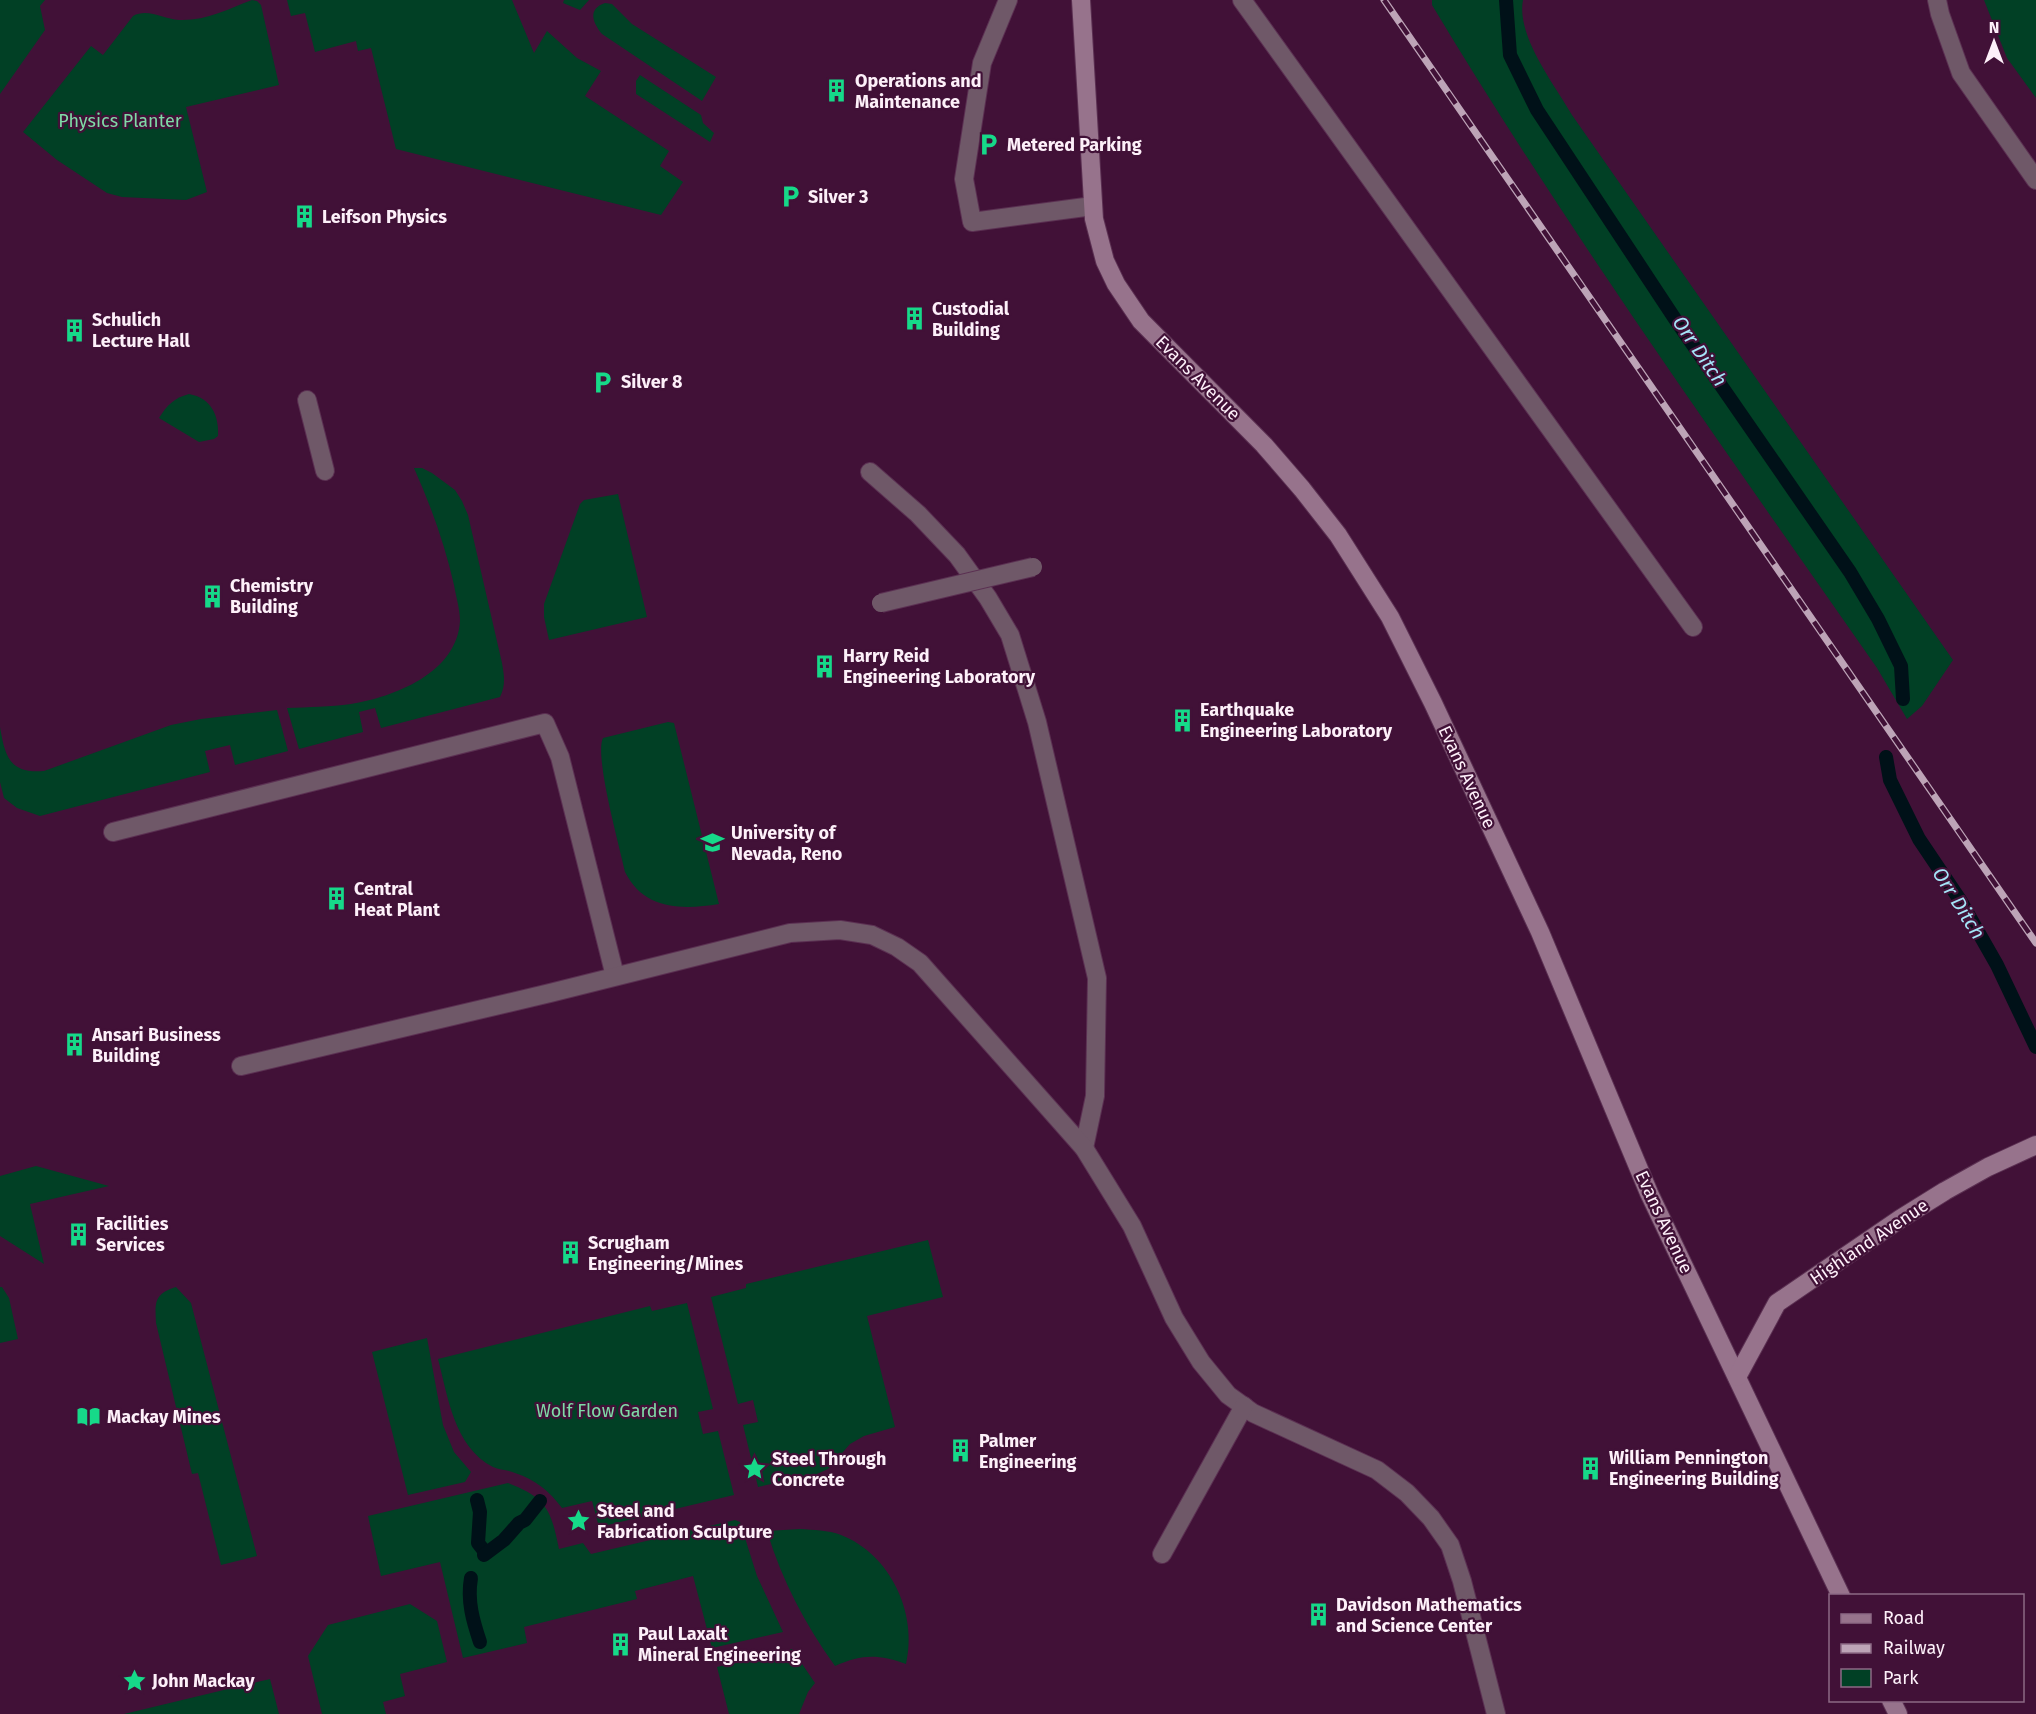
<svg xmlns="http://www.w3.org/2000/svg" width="2036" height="1714" font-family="'Fira Sans',sans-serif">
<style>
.green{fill:#014025}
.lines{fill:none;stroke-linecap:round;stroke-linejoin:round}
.stream{stroke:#001118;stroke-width:14}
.lane-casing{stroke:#5b3052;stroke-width:20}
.street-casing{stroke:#5b3052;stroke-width:20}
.secondary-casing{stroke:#5b3052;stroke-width:20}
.lane{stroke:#6f5868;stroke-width:18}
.street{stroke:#6f5868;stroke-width:18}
.secondary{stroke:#97738c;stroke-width:18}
.rail-casing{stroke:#bda4b7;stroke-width:7}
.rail{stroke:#411137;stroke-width:4.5;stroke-dasharray:14;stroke-linecap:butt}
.street-bridge-casing{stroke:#5b3052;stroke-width:20;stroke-linecap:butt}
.street-bridge{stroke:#6f5868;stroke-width:18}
.labels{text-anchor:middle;stroke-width:4.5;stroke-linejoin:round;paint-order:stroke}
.poi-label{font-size:18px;font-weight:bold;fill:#fdf0f9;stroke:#411137;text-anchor:start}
.park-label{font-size:18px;fill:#7fdba7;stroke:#411137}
.street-label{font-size:18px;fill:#fdf0f9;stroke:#411137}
.water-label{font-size:20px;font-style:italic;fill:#a5e5f8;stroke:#411137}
</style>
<rect width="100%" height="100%" fill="#411137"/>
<!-- green -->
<g class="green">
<polygon points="0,0 45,0 40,6 45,30 0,94"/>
<path d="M252,0l5,1 4,4 18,80 -93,22 21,85 -21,8 -64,-3 -15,-4 -50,-33 -34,-28 68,-86 12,9 30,-39c15,-8 30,3 46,4 27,1 49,-11 73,-20z"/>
<polygon points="287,0 512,0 534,53 547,31 577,58 601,71 585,96 669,151 660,166 683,182 661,215 396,149 371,48 358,51 356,41 315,52 305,13 291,16"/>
<polygon points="564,0 589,0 580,10 563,3"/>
<path d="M1432,0h91c-7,36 32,85 49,115l381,545 -31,46 -15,13 -30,-51c-152,-218 -308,-435 -445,-663z"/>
<polygon points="1984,0 2036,0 2036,98 2007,58"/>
<path d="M605,3l7,1 20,20 84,53 -14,24 -100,-67c-9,-11 -15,-25 3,-31z"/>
<polygon points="640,75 701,115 703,123 714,133 710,142 636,94 636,81"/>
<path d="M189,394c22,4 30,21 29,42l-4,3 -15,3 -40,-24c8,-13 15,-20 30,-24z"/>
<path d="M414,468h8l10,5 23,17 7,11 6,14 34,148c2,12 4,22 -2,34l-119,31 -6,-20 -16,4 4,20 -64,17 -12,-41c22,-1 43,-1 64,-4 43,-7 106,-31 109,-83 0,-12 -4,-24 -6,-36 -9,-40 -23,-79 -40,-117z"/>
<polygon points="618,494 647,617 549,640 544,617 544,604 580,504 584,500"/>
<path d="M277,710l11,41 -53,14 -5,-20 -25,6 5,21 -170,44 -23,-8 -13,-10 -4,-16v-55c5,30 10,47 44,44l127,-46 30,-6z"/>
<path d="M668,722l6,1 45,181c-37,6 -75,6 -94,-32 -5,-24 -31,-116 -22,-134z"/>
<polygon points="36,1166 109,1186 30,1204 44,1264 0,1236 0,1176"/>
<polygon points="928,1240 943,1297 867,1316 895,1427 864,1436 850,1444 828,1469 817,1474 758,1487 743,1425 758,1422 753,1400 738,1404 711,1297 746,1288 746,1284"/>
<polygon points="0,1287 2,1287 9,1298 18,1339 0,1343"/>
<path d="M176,1287l15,16 66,253 -36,9 -23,-92 -6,1 -36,-151c-1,-21 -2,-29 20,-36z"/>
<path d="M687,1303l26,106 -15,3 5,22 15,-3 16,64 -135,32 -7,-26 -30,7c-13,-17 -26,-28 -47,-35 -7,-3 -15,-3 -22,-6 -39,-20 -45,-70 -55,-108l212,-53 2,5z"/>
<polygon points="427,1338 443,1425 454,1452 471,1472 465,1482 408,1495 372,1352"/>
<path d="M508,1483c39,15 43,27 51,66l24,-6 8,11 144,-34 5,2 17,54 26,56 -71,16 -19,-72 -58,15 2,8 -113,28 3,16 -64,15 -23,-96 -59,14 -13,-60z"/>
<path d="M800,1529c13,1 28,1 41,6 49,19 77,78 65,129 -28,-10 -44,-10 -71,2 -30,-42 -53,-85 -68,-135z"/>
<polygon points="410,1604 437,1621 447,1662 400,1674 405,1696 383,1702 386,1714 322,1714 308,1656 328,1625"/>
<polygon points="792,1649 815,1683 808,1692 799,1714 729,1714 717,1667"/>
<polygon points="270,1679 279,1714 124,1714"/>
</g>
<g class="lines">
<!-- stream -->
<g class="stream">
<polyline points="1506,0 1510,55 1537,110 1675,319 1850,572 1878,619 1901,666 1903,699"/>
<polyline points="1886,757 1890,780 1919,839 1960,900 1997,965 2036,1047"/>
<polyline points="477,1500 480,1512 478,1543 485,1552"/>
<polyline points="484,1555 504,1540 519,1523 525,1520 540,1501"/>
<path d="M471,1578c-4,23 2,43 9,64"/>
</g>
<defs>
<g id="lane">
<polyline points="1008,0 982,63 964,179 972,222 1093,206"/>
<polyline points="1242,0 1693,627"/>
<polyline points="870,472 918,514 957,555 988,598 1010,635 1037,722 1097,978 1095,1096 1084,1148"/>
<polyline points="113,832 545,723 560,757 615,976"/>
<polyline points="241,1066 550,993 790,933 840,930 872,935 897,947 920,963 1084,1148 1132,1226 1174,1318 1201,1362 1228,1395 1253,1413 1377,1470 1407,1493 1431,1518 1450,1545 1462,1581 1496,1714"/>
<polyline points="1162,1554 1244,1406"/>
</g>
<g id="street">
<polyline points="1937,0 1940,14 1961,73 2036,180"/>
<polyline points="307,400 325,471"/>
</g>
<g id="secondary">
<polyline points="1081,0 1094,219 1105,261 1116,284 1141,321 1264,445 1302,489 1338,535 1390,617 1433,703 1540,932 1649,1193 1841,1596"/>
<polyline points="1737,1377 1777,1303 1900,1219 1945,1191 1988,1167 2036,1145"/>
<polyline points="1891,1700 1898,1714"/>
</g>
</defs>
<!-- lane casing -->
<use href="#lane" class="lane-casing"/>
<!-- street casing -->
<use href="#street" class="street-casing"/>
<!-- secondary casing -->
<use href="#secondary" class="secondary-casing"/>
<!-- lane -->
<use href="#lane" class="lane"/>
<!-- street -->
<use href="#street" class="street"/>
<!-- secondary -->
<use href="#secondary" class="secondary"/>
<defs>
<polyline id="rail" points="1384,0 2036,943"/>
</defs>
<!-- rail casing -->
<use href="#rail" class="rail-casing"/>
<!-- rail -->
<use href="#rail" class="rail"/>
<defs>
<polyline id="street-bridge" points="881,603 1033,567"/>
</defs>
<!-- street-bridge casing -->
<use href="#street-bridge" class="street-bridge-casing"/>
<!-- street-bridge -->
<use href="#street-bridge" class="street-bridge"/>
</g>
<!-- icons -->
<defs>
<symbol id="building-bare" viewBox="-9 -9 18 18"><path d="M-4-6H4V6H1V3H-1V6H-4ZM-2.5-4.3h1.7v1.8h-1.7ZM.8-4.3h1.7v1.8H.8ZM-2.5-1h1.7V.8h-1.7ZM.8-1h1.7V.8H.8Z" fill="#16d989" stroke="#411137" stroke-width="2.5" paint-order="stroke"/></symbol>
<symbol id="parking-bare" viewBox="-9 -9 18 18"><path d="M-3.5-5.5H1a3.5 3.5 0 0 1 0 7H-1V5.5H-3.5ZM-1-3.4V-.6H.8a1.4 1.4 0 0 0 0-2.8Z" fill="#16d989" stroke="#411137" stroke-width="2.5" paint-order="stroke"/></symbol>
<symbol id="university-bare" viewBox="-9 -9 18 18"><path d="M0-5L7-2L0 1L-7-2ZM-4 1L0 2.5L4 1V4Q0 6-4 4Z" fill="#16d989" stroke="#411137" stroke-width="2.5" paint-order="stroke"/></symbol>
<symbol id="library-bare" viewBox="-9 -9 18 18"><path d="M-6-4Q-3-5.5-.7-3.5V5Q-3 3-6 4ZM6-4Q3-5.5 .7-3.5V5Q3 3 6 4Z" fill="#16d989" stroke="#411137" stroke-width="2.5" paint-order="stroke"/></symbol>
<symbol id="sight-bare" viewBox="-9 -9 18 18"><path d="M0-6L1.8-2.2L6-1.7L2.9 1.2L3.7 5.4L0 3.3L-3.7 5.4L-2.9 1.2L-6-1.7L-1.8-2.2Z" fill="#16d989" stroke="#411137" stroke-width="2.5" paint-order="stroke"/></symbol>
</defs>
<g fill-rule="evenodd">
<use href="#building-bare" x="820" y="74" width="33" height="33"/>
<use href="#parking-bare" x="972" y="128" width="33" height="33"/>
<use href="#parking-bare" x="774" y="180" width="33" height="33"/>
<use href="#building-bare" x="288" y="200" width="33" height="33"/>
<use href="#building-bare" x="898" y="302" width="33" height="33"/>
<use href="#building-bare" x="58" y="314" width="33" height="33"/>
<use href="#parking-bare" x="586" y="366" width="33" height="33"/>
<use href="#building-bare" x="196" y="580" width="33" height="33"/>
<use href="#building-bare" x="808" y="650" width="33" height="33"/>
<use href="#building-bare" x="1166" y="704" width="33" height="33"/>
<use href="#university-bare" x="696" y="826" width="33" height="33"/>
<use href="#building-bare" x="320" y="882" width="33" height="33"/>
<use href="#building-bare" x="58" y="1028" width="33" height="33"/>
<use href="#building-bare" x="62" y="1218" width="33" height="33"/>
<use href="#building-bare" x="554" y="1236" width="33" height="33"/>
<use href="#library-bare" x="72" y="1400" width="33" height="33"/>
<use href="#building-bare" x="944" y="1434" width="33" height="33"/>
<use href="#building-bare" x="1574" y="1452" width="33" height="33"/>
<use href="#sight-bare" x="738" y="1452" width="33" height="33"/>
<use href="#sight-bare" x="562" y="1504" width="33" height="33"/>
<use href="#building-bare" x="1302" y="1598" width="33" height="33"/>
<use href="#building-bare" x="604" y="1628" width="33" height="33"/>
<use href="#sight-bare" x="118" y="1664" width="33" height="33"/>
</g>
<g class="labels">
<!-- poi labels -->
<g class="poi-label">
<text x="855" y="87">Operations and<tspan x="855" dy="21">Maintenance</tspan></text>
<text x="1007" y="151">Metered Parking</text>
<text x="808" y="203">Silver 3</text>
<text x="322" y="223">Leifson Physics</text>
<text x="932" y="315">Custodial<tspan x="932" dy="21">Building</tspan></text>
<text x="92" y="326">Schulich<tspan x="92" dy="21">Lecture Hall</tspan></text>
<text x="621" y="388">Silver 8</text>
<text x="230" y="592">Chemistry<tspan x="230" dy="21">Building</tspan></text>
<text x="843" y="662">Harry Reid<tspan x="843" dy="21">Engineering Laboratory</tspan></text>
<text x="1200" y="716">Earthquake<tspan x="1200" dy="21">Engineering Laboratory</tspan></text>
<text x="731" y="839">University of<tspan x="731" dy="21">Nevada, Reno</tspan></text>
<text x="354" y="895">Central<tspan x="354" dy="21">Heat Plant</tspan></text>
<text x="92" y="1041">Ansari Business<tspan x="92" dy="21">Building</tspan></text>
<text x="96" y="1230">Facilities<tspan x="96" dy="21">Services</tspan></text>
<text x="588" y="1249">Scrugham<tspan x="588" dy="21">Engineering/Mines</tspan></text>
<text x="107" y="1423">Mackay Mines</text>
<text x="979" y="1447">Palmer<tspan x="979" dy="21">Engineering</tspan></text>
<text x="1609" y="1464">William Pennington<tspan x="1609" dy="21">Engineering Building</tspan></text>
<text x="772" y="1465">Steel Through<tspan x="772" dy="21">Concrete</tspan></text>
<text x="597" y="1517">Steel and<tspan x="597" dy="21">Fabrication Sculpture</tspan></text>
<text x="1336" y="1611">Davidson Mathematics<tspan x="1336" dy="21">and Science Center</tspan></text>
<text x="638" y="1640">Paul Laxalt<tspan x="638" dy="21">Mineral Engineering</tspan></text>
<text x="152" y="1687">John Mackay</text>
</g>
<!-- park labels -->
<g class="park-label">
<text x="120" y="127">Physics Planter</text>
<text x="607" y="1417">Wolf Flow Garden</text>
</g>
<!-- street labels -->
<g class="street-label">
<text transform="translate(1198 378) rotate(45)" y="6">Evans Avenue</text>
<text transform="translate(1467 777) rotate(65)" y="6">Evans Avenue</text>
<text transform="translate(1664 1222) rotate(65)" y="6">Evans Avenue</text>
<text transform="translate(1869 1242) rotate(-34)" y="6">Highland Avenue</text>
</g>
<!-- water labels -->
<g class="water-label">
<text transform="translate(1700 351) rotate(56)" y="7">Orr Ditch</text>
<text transform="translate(1959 903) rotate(58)" y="7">Orr Ditch</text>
</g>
</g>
<!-- legend -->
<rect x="1829" y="1594" width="195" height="108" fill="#411137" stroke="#8c6a85" stroke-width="1.5"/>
<rect x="1841" y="1614" width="30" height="9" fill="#97738c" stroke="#8c6a85" stroke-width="1.5"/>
<text x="1883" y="1624" font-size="18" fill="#fdf0f9">Road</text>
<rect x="1841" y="1644" width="30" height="9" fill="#bda4b7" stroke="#8c6a85" stroke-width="1.5"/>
<text x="1883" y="1654" font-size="18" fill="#fdf0f9">Railway</text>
<rect x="1841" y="1669" width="30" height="18" fill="#014025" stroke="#8c6a85" stroke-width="1.5"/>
<text x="1883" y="1684" font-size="18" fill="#fdf0f9">Park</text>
<!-- north arrow -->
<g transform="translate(1994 42)" stroke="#411137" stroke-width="4.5" paint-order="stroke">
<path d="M0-4.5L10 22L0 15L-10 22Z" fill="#fdf0f9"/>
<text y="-9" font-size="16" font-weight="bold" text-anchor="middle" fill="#fdf0f9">N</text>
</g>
</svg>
